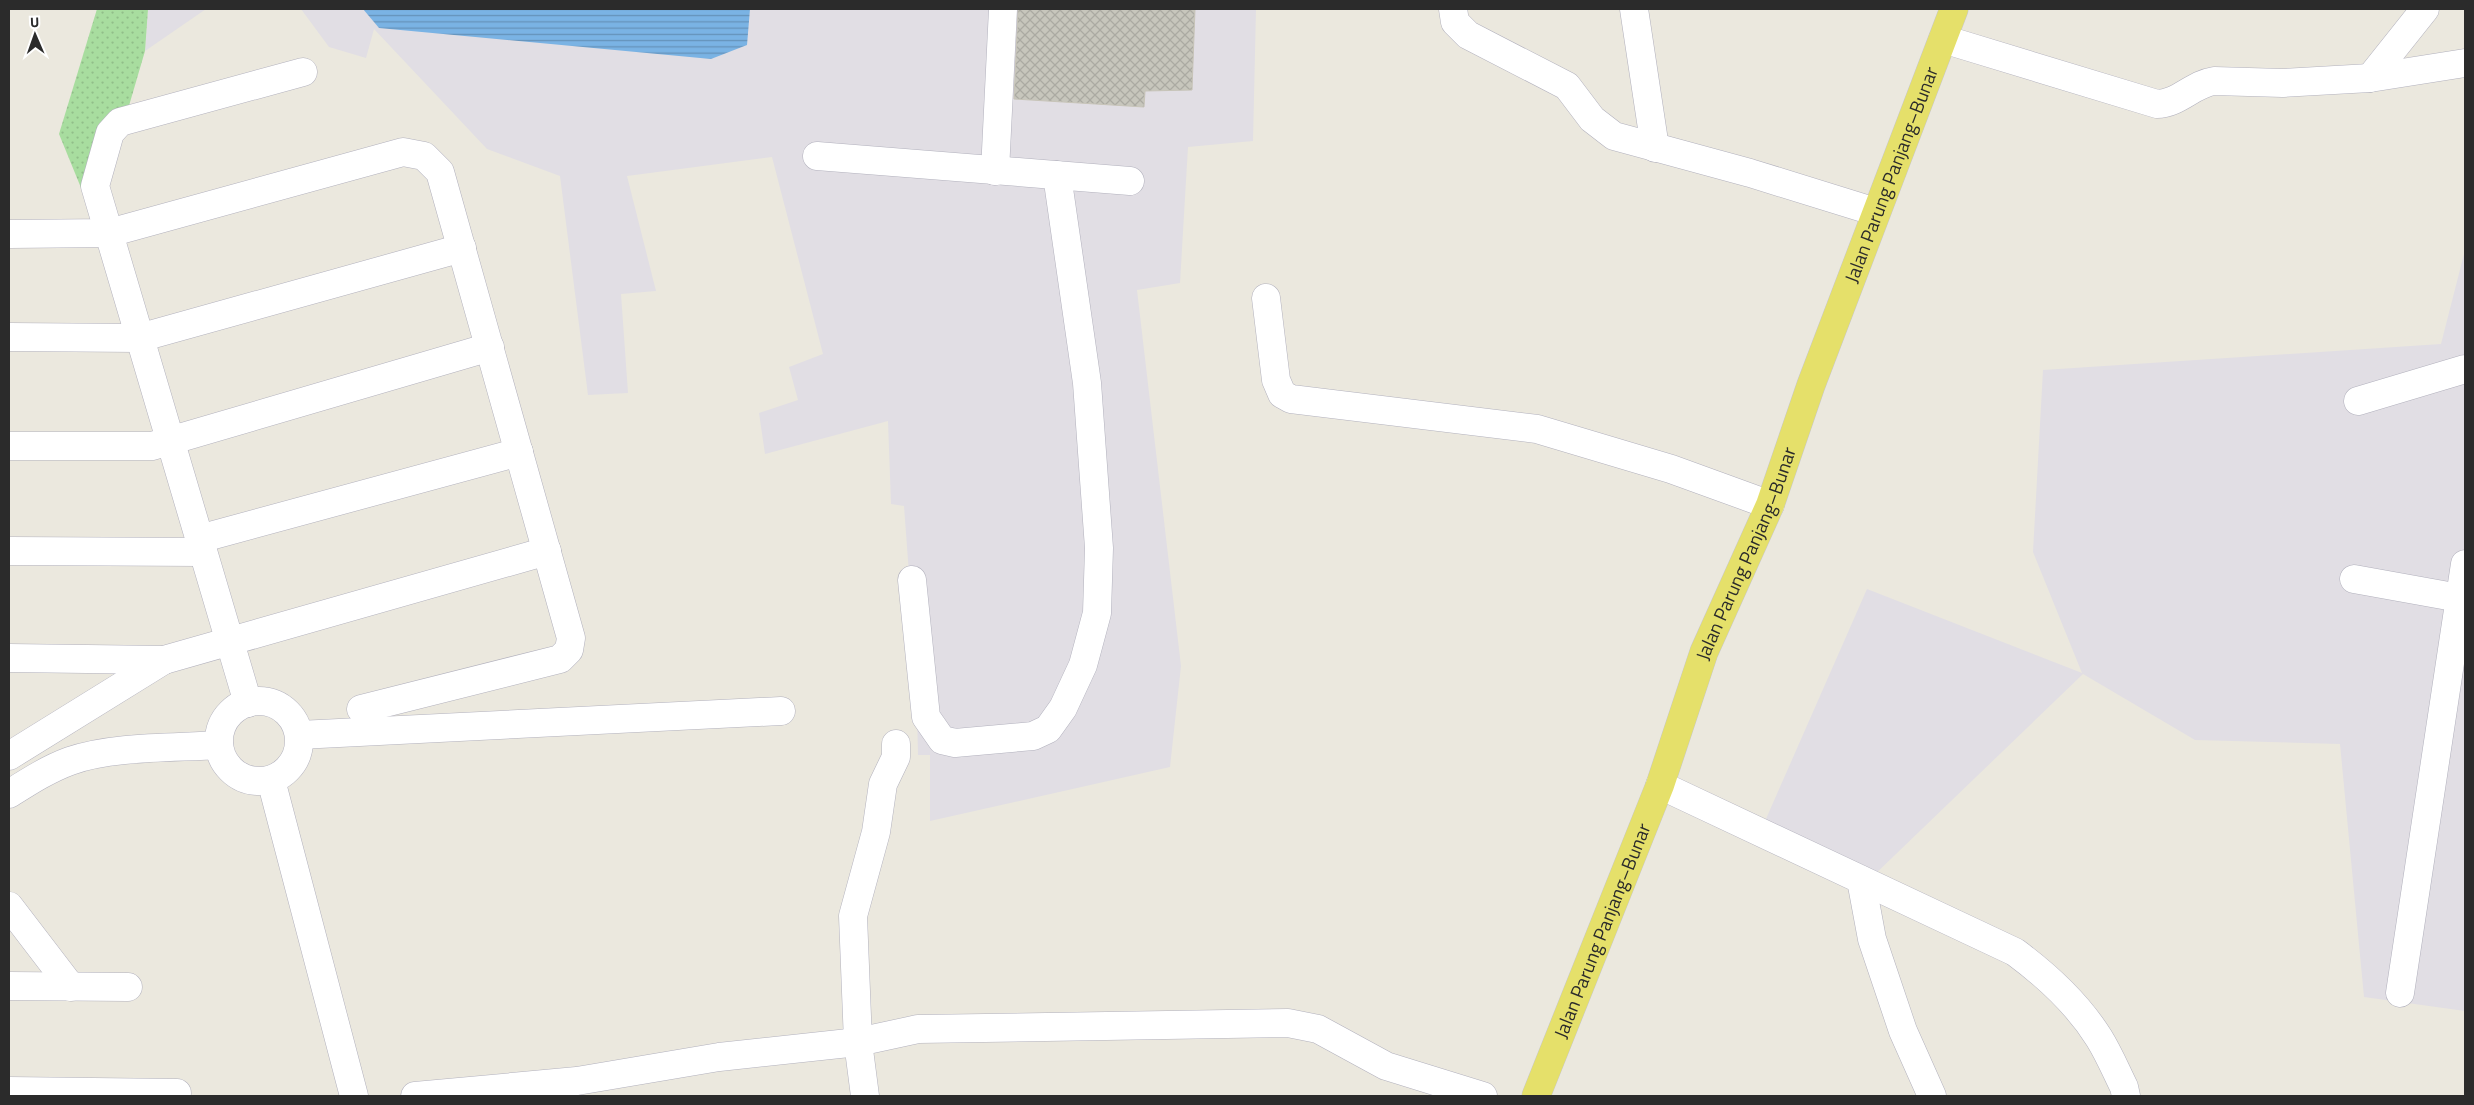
<svg xmlns="http://www.w3.org/2000/svg" width="2474" height="1105" font-family="'Titillium Web',sans-serif">
<style>
.industrial{fill:#e1dee4}
.grass{fill:url(#grass-dots)}
.water{fill:url(#water-rules)}
.building{fill:url(#building-cross-hatch);stroke:#c7c4b8}
.lines{fill:none;stroke-linecap:round;stroke-linejoin:round}
.minor-casing{stroke:#b2b1bd;stroke-width:29}
.major-casing{stroke:#c8c8c8;stroke-width:29}
.minor{stroke:#fff;stroke-width:28}
.major{stroke:#e5e06a;stroke-width:28}
.labels{text-anchor:middle;stroke-width:4;stroke-linejoin:round;paint-order:stroke}
.street-label{font-size:19px;fill:#2b2b2b;stroke:#fff}
</style>
<defs>
<pattern id="grass-dots" width="8" height="8" patternUnits="userSpaceOnUse" patternTransform="scale(1.25)"><rect width="8" height="8" fill="#a8dd9f"/><path d="M2 2h.1M6 6h.1" fill="none" stroke="#91be89" stroke-width="1.8" stroke-linecap="round"/></pattern>
<pattern id="water-rules" width="6" height="5" patternUnits="userSpaceOnUse" patternTransform="scale(1.25)"><rect width="6" height="5" fill="#7ab3e4"/><path d="M0 2.5h6" fill="none" stroke="#6492b9"/></pattern>
<pattern id="building-cross-hatch" width="8" height="8" patternUnits="userSpaceOnUse" patternTransform="scale(1.25)"><rect width="8" height="8" fill="#c7c6bc"/><path d="M0 0l8 8M0 8l8-8" fill="none" stroke="#abaaa2"/></pattern>
</defs>
<rect width="100%" height="100%" fill="#ebe8de"/>
<!-- industrial -->
<g class="industrial">
<polygon points="148,9 206,9 145,51"/>
<polygon points="301,9 1256,9 1253,141 1188,147 1180,283 1137,290 1181,666 1170,767 930,821 930,755 918,755 916,668 904,506 891,504 888,421 765,454 759,413 798,400 789,367 823,354 772,157 627,176 656,291 621,294 628,393 588,395 560,176 487,149 374,29 366,58 329,47"/>
<polygon points="2465,250 2465,1011 2364,997 2340,744 2195,740 2083,674 1869,880 1762,828 1867,589 2082,673 2033,552 2043,370 2441,344"/>
</g>
<!-- grass -->
<polygon class="grass" points="97,9 148,9 145,51 95,222 59,134"/>
<!-- water -->
<polygon class="water" points="363,9 750,9 747,45 711,59 379,28"/>
<!-- building -->
<polygon class="building" points="1018,9 1195,9 1192,90 1145,91 1144,107 1014,99"/>
<g class="lines">
<defs>
<g id="minor">
<polyline points="1453,9 1455,22 1468,35 1567,86 1592,119 1614,136 1750,173 1876,212"/>
<polyline points="1634,9 1655,148"/>
<path d="M1943,39l214,65c21,0 36,-20 57,-23l69,2 87,-5 95,-15"/>
<polyline points="2370,78 2425,9"/>
<polyline points="817,156 1130,181"/>
<polyline points="995,171 1003,9"/>
<polyline points="9,234 109,233 403,152 424,156 440,172 571,638 569,650 560,659 361,709"/>
<polyline points="1266,298 1276,380 1282,394 1291,399 1537,429 1671,469 1770,505"/>
<polyline points="9,337 139,338 462,248"/>
<polyline points="2358,401 2465,369"/>
<polyline points="9,446 152,446 490,347"/>
<polyline points="199,539 519,452"/>
<polyline points="9,551 203,552"/>
<polyline points="2354,579 2465,599"/>
<polyline points="912,580 926,717 942,740 955,743 1033,736 1048,729 1063,708 1083,665 1097,613 1099,548 1087,383 1057,175"/>
<polyline points="9,658 164,660 547,551"/>
<circle cx="259" cy="741" r="40"/>
<polyline points="248,703 95,186 110,133 120,122 303,72"/>
<polyline points="299,735 781,711"/>
<polyline points="9,756 164,660"/>
<polyline points="271,780 354,1096"/>
<path d="M1660,785l355,167c31,23 64,54 84,86 10,16 17,33 25,49l2,9"/>
<path d="M9,794c19,-12 39,-25 61,-33 41,-15 105,-13 149,-16"/>
<polyline points="1861,880 1872,939 1903,1031 1932,1096"/>
<polyline points="9,906 71,987"/>
<polyline points="9,986 128,987"/>
<polyline points="2400,993 2465,564"/>
<polyline points="9,1091 177,1093"/>
<polyline points="415,1096 577,1081 719,1057 858,1042 918,1029 1288,1023 1318,1029 1386,1066 1483,1096"/>
<polyline points="865,1096 858,1042 853,916 876,832 883,784 896,757 896,744"/>
</g>
<g id="major">
<path id="s1" d="M1536,1096l124,-311 44,-133 66,-147 41,-120 143,-376"/>
</g>
</defs>
<!-- minor casing -->
<use href="#minor" class="minor-casing"/>
<!-- major casing -->
<use href="#major" class="major-casing"/>
<!-- minor -->
<use href="#minor" class="minor"/>
<!-- major -->
<use href="#major" class="major"/>
</g>
<g class="labels">
<!-- street labels -->
<g class="street-label">
<text dy="7" stroke="none"><textPath href="#s1" startOffset="988">Jalan Parung Panjang–Bunar</textPath></text>
<text dy="7" stroke="none"><textPath href="#s1" startOffset="582">Jalan Parung Panjang–Bunar</textPath></text>
<text dy="7" stroke="none"><textPath href="#s1" startOffset="178">Jalan Parung Panjang–Bunar</textPath></text>
</g>
</g>
<!-- border -->
<rect width="2474" height="1105" fill="none" stroke="#2b2b2b" stroke-width="20"/>
<!-- north arrow -->
<g transform="translate(35 35) rotate(358)" stroke="#ffffff" stroke-width="4" paint-order="stroke">
<path d="M0-4L9 19L0 12L-9 19Z" fill="#2b2b2b"/>
<text y="-8" font-size="14" font-weight="bold" text-anchor="middle" fill="#2b2b2b">U</text>
</g>
</svg>
